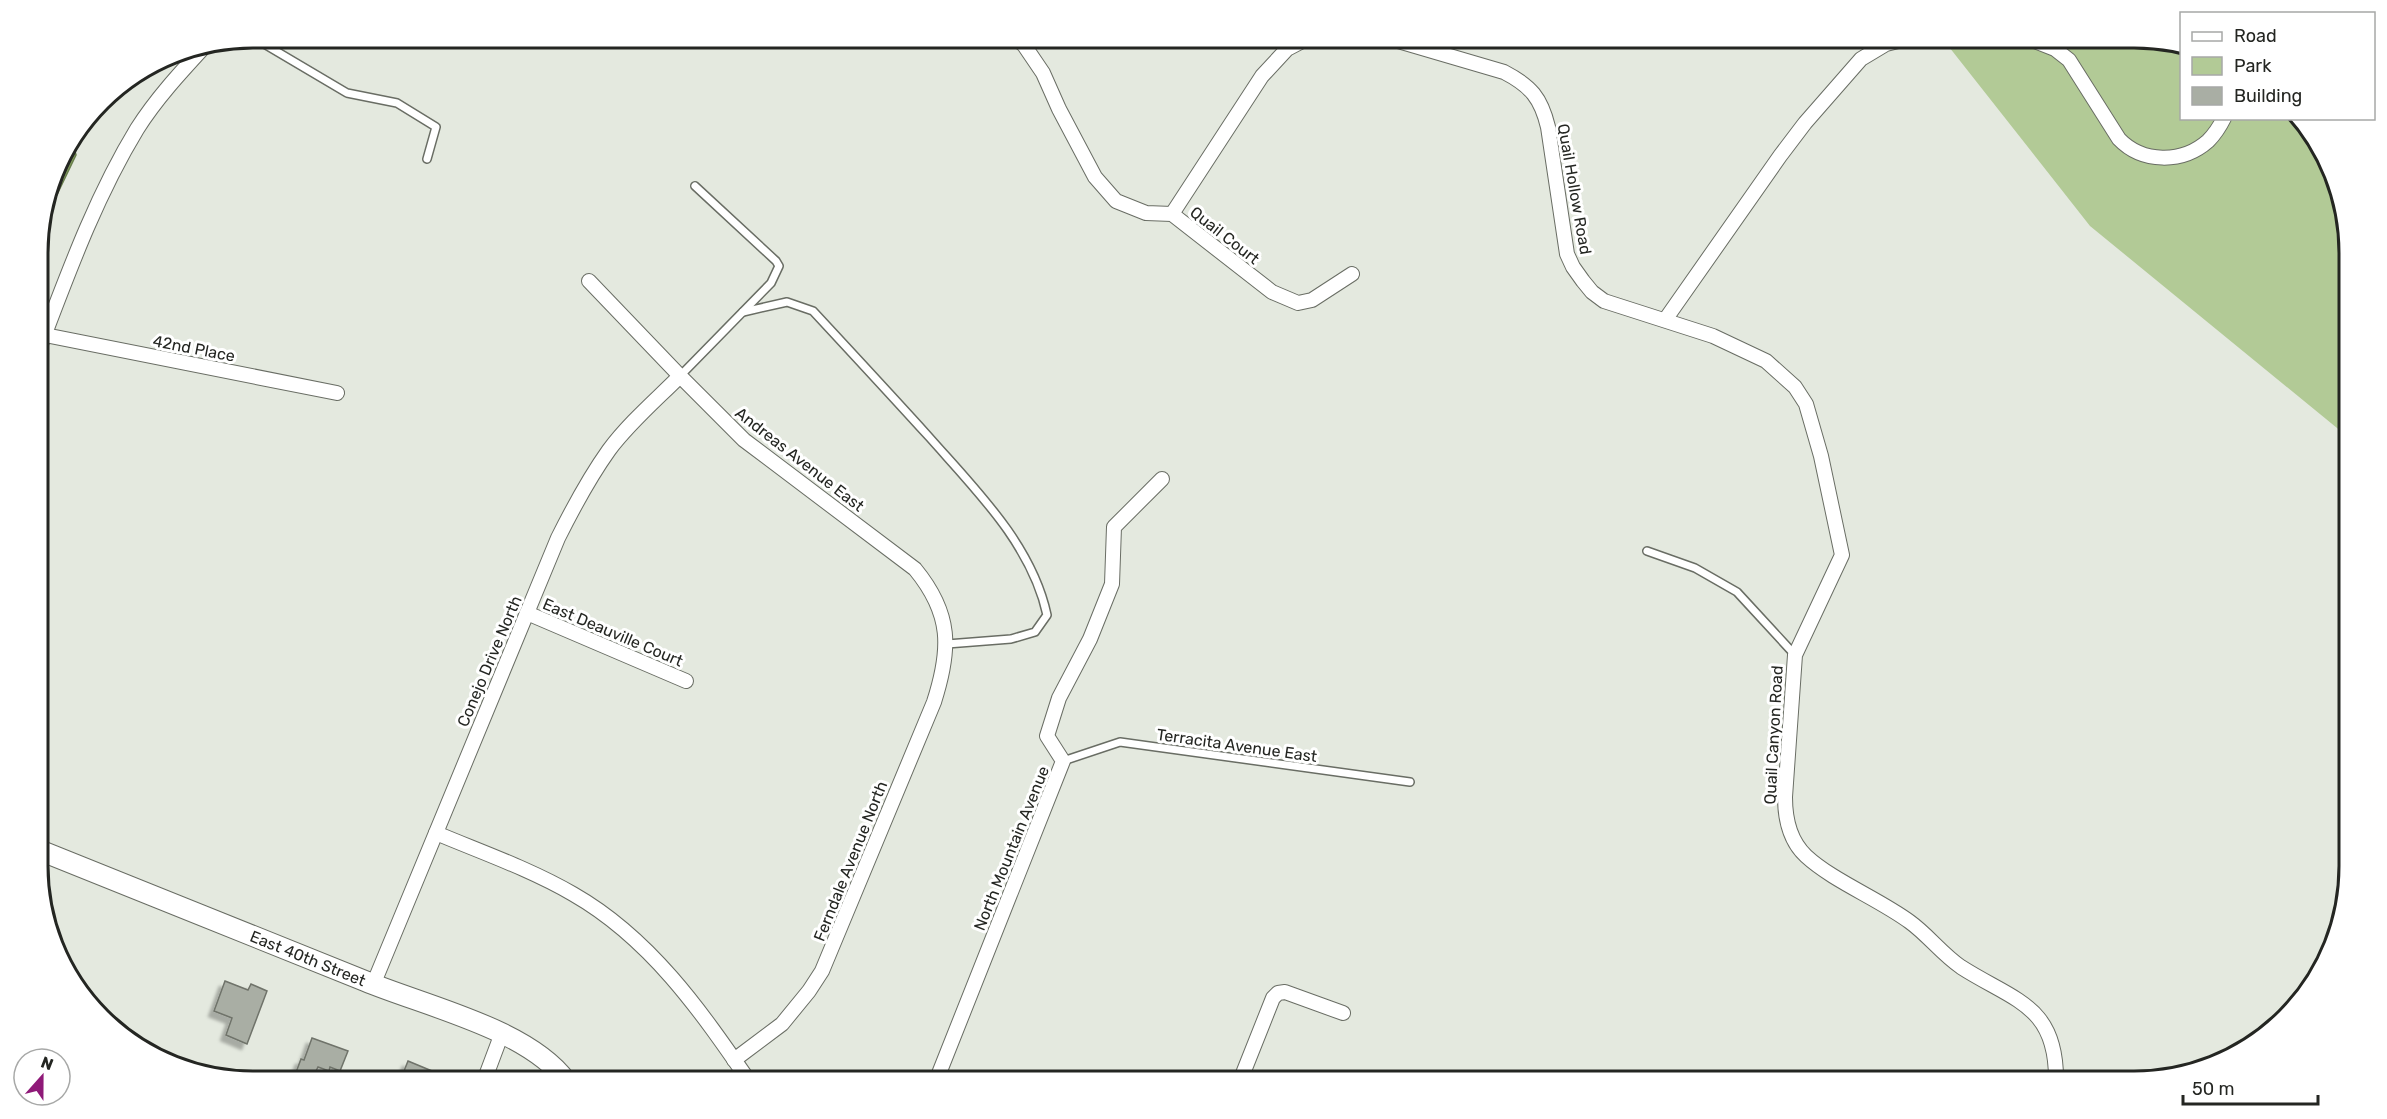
<svg xmlns="http://www.w3.org/2000/svg" width="2387" height="1119" font-family="Rubik,sans-serif">
<style>
.green{fill:#b2ca96}
.water{fill:#87a45f;stroke:#697e4d;stroke-width:1.5}
.building{fill:#a9aea4;stroke:#6f736a;stroke-width:1.5;filter:url(#shadow)}
.lines{fill:none;stroke-linecap:round;stroke-linejoin:round}
.service-casing{stroke:#696d64;stroke-width:10}
.minor-casing{stroke:#696d64;stroke-width:16}
.secondary-casing{stroke:#696d64;stroke-width:22}
.service{stroke:#fff;stroke-width:7}
.minor{stroke:#fff;stroke-width:14}
.secondary{stroke:#fff;stroke-width:20}
.labels{text-anchor:middle;stroke-width:6;stroke-linejoin:round;paint-order:stroke}
.street-label{font-size:16px;fill:#242622;stroke:#fff}
.rim{fill:none;stroke:#242622;stroke-width:3}
</style>
<defs>
<filter id="shadow"><feDropShadow dx="-5.5" dy="5.5" stdDeviation="1.5" flood-color="#0004"/></filter>
</defs>
<rect width="100%" height="100%" fill="#e4e9df"/>
<!-- green -->
<polygon class="green" points="1942,38 2134,38 2181,47 2182,118 2301,118 2305,122 2348,225 2348,437 2090,226"/>
<!-- water -->
<polygon class="water" points="72,141 76,155 41,228 60,158"/>
<!-- building -->
<g class="building">
<polygon points="225,981 248,990 251,984 267,991 247,1044 226,1035 232,1018 214,1011"/>
<polygon points="312,1038 348,1051 340,1071 330,1067 329,1071 318,1067 311,1081 295,1075 301,1059 304,1060"/>
<polygon points="408,1061 432,1071 428,1081 400,1081"/>
</g>
<g class="lines">
<defs>
<g id="service">
<polyline points="254,38 347,93 397,103 436,127 427,159"/>
<path d="M743,312l44,-10 26,9c39,42 78,84 117,127 46,52 102,107 117,177l-12,17 -24,7 -64,5"/>
<polyline points="680,376 771,283 779,266 776,261 695,186"/>
<polyline points="1647,551 1695,568 1737,592 1795,655"/>
<polyline points="1063,761 1120,742 1410,782"/>
</g>
<g id="minor">
<polyline points="1015,38 1024,45 1043,73 1059,109 1095,177 1116,201 1146,213 1172,214 1272,292 1298,303 1312,300 1352,274"/>
<path d="M1388,38l116,34c27,14 37,26 44,55l19,127 6,13 10,14 9,11 12,9 109,35 53,25 29,26 11,17 15,52 21,99 -47,100 -10,142c0,21 5,44 21,59 27,25 73,43 104,66 18,13 32,32 51,45 53,34 96,38 95,114"/>
<path d="M2027,38l28,11 14,11 50,79c23,24 63,25 89,2 6,-6 12,-15 16,-23"/>
<polyline points="1172,214 1262,76 1287,49 1308,38"/>
<path d="M589,281l91,95 64,64 171,129c37,45 36,80 19,133l-112,269 -13,20 -27,33 -48,36"/>
<polyline points="1665,320 1780,156 1805,123 1861,59 1886,44 1910,38"/>
<polyline points="45,335 337,393"/>
<path d="M38,352c29,-76 57,-154 99,-223 19,-30 43,-56 67,-82"/>
<polyline points="527,613 686,681"/>
<path d="M436,833c45,19 94,36 137,61 77,44 127,116 176,187"/>
<path d="M373,985l185,-447c15,-30 31,-60 51,-88 20,-27 47,-50 71,-74"/>
<polyline points="484,1081 502,1033"/>
<polyline points="936,1081 1063,761 1047,736 1059,698 1090,639 1112,584 1114,527 1162,479"/>
<polyline points="1240,1081 1273,998 1278,993 1285,992 1343,1013"/>
</g>
<path id="secondary" d="M39,850c109,44 217,87 326,131 60,25 163,48 201,100"/>
</defs>
<!-- service casing -->
<use href="#service" class="service-casing"/>
<!-- minor casing -->
<use href="#minor" class="minor-casing"/>
<!-- secondary casing -->
<use href="#secondary" class="secondary-casing"/>
<!-- service -->
<use href="#service" class="service"/>
<!-- minor -->
<use href="#minor" class="minor"/>
<!-- secondary -->
<use href="#secondary" class="secondary"/>
</g>
<g class="labels">
<!-- street labels -->
<g class="street-label">
<text transform="translate(1575 189) rotate(80)" y="6">Quail Hollow Road</text>
<text transform="translate(1225 235) rotate(38)" y="6">Quail Court</text>
<text transform="translate(194 348) rotate(11)" y="6">42nd Place</text>
<text transform="translate(800 459) rotate(38)" y="6">Andreas Avenue East</text>
<text transform="translate(613 632) rotate(23)" y="6">East Deauville Court</text>
<text transform="translate(489 661) rotate(-67)" y="6">Conejo Drive North</text>
<text transform="translate(1773 735) rotate(-87)" y="6">Quail Canyon Road</text>
<text transform="translate(1237 745) rotate(8)" y="6">Terracita Avenue East</text>
<text transform="translate(1011 848) rotate(-68)" y="6">North Mountain Avenue</text>
<text transform="translate(850 861) rotate(-68)" y="6">Ferndale Avenue North</text>
<text transform="translate(308 958) rotate(22)" y="6">East 40th Street</text>
</g>
</g>
<!-- crop -->
<path d="M0 0H2387V1119H0ZM253 48H2134A205 205 0 0 1 2339 253V866A205 205 0 0 1 2134 1071H253A205 205 0 0 1 48 866V253A205 205 0 0 1 253 48Z" fill="#fff" fill-rule="evenodd"/>
<path class="rim" d="M253 48H2134A205 205 0 0 1 2339 253V866A205 205 0 0 1 2134 1071H253A205 205 0 0 1 48 866V253A205 205 0 0 1 253 48Z"/>
<!-- legend -->
<rect x="2180" y="12" width="195" height="108" fill="#ffffff" stroke="#a7a8a7" stroke-width="1.5"/>
<rect x="2192" y="32" width="30" height="9" fill="#ffffff" stroke="#a7a8a7" stroke-width="1.5"/>
<text x="2234" y="42" font-size="18" fill="#242622">Road</text>
<rect x="2192" y="57" width="30" height="18" fill="#b2ca96" stroke="#a7a8a7" stroke-width="1.5"/>
<text x="2234" y="72" font-size="18" fill="#242622">Park</text>
<rect x="2192" y="87" width="30" height="18" fill="#a9aea4" stroke="#a7a8a7" stroke-width="1.5"/>
<text x="2234" y="102" font-size="18" fill="#242622">Building</text>
<!-- north arrow -->
<g transform="translate(42 1077) rotate(21)"><circle r="28" fill="#ffffff" stroke="#a7a8a7" stroke-width="1.5"/>
<path d="M0-4.5L10 22L0 15L-10 22Z" fill="#8f1978"/>
<text y="-9" font-size="16" font-weight="bold" text-anchor="middle" fill="#242622">N</text>
</g>
<!-- scale -->
<path d="M2183 1095v9h135v-9" fill="none" stroke="#242622" stroke-width="3"/>
<text x="2192" y="1095" font-size="18" fill="#242622" stroke="#ffffff" stroke-width="4.5" paint-order="stroke">50 m</text>
</svg>
